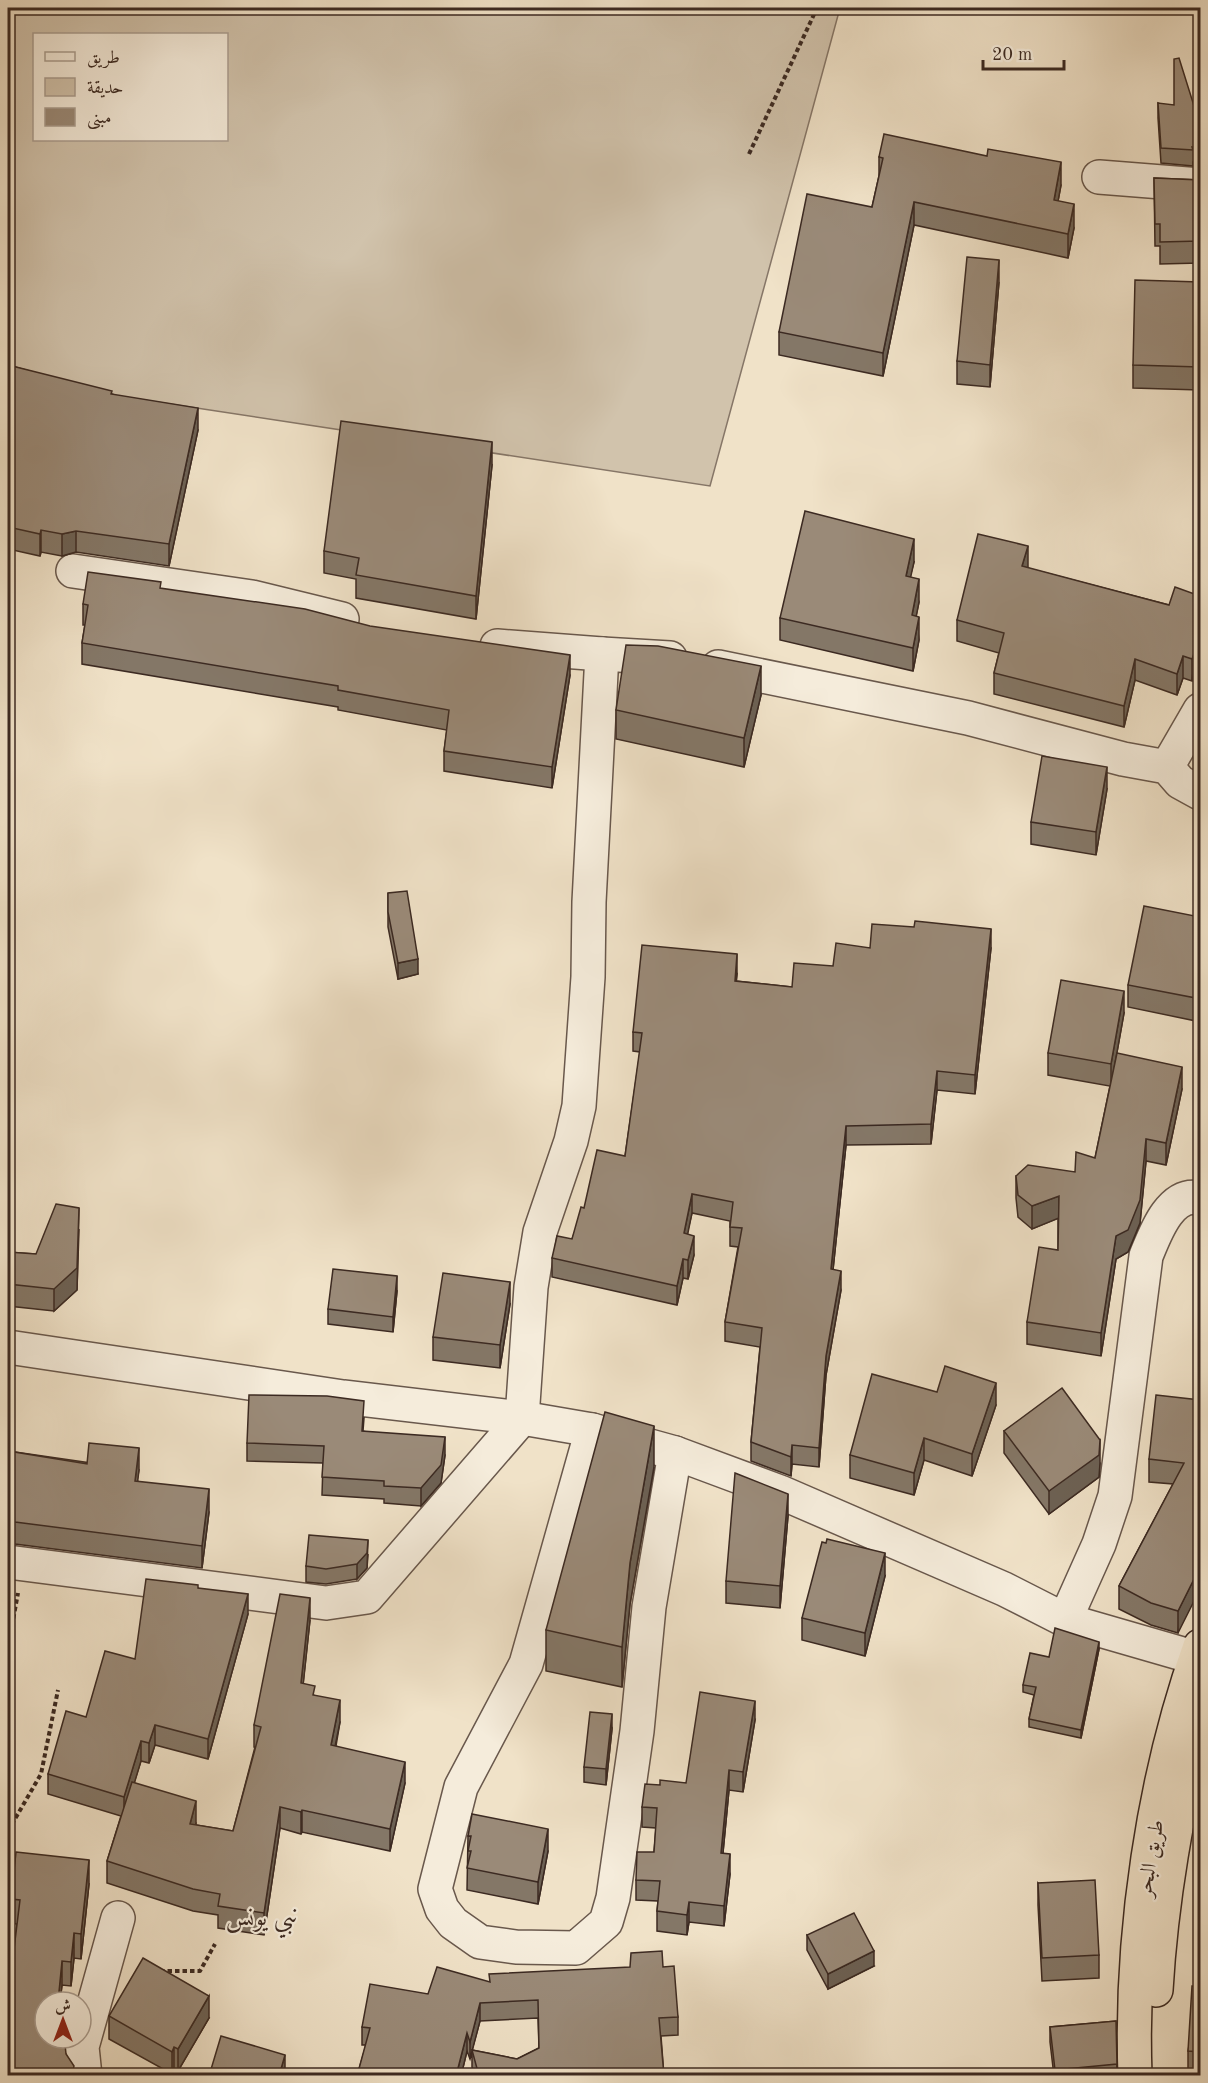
<svg xmlns="http://www.w3.org/2000/svg" width="1208" height="2083" font-family="'Old Standard TT',Amiri,serif">
<style>
.green{fill:#d1c3ac;stroke:#867667;stroke-width:1.5;fill-rule:evenodd}
.lines{fill:none;stroke-linecap:round;stroke-linejoin:round}
.minor-casing{stroke:#69584c;stroke-width:36}
.highway-casing{stroke:#3c2a22;stroke-width:36}
.path{stroke:#3c2a22;stroke-width:4;stroke-dasharray:4.5 3;stroke-linecap:butt}
.minor{stroke:#f5ecdb;stroke-width:33}
.highway{stroke:#f0e2c8;stroke-width:33}
.wall{fill:#847767;stroke:#3c2a22;stroke-width:1.5;fill-rule:evenodd}
.shaded-wall{fill:#6c6154;stroke:#3c2a22;stroke-width:1.5}
.building{fill:#9a8a78;stroke:#3c2a22;stroke-width:1.5}
.labels{text-anchor:middle;stroke-width:4.5;stroke-linejoin:round;paint-order:stroke}
.street-label{font-size:21px;fill:#3c2a22;stroke:#f5ecdb}
.quarter-label{font-size:24px;fill:#3c2a22;stroke:#f5ecdb}
</style>
<rect width="100%" height="100%" fill="#f0e2c8"/>
<filter id="stains"><feTurbulence type="fractalNoise" baseFrequency=".00333" numOctaves="4"/><feColorMatrix values="0 0 0 0 .2 0 0 0 0 .09 0 0 0 0 .02 0 0 0 .5 -.17"/></filter>
<radialGradient id="worn" r=".72"><stop offset=".6" stop-color="#630" stop-opacity="0"/><stop offset="1" stop-color="#630" stop-opacity=".3"/></radialGradient>
<!-- green -->
<path class="green" d="M8,8h832l-130,478 -698,-106 -4,-19zM34,34h192v106h-192z"/>
<g class="lines">
<defs>
<g id="minor">
<polyline points="1099,177 1200,185"/>
<polyline points="73,571 252,597 342,619"/>
<polyline points="497,646 602,654"/>
<polyline points="718,667 968,718 1123,759 1167,767 1180,782 1200,793"/>
<polyline points="1167,767 1200,710"/>
<polyline points="8,1347 343,1397 522,1418 592,1430 675,1453 780,1492 1004,1589 1065,1620 1200,1659"/>
<polyline points="592,1430 526,1664 461,1787 435,1889 442,1909 453,1923 480,1942 516,1947 576,1948 606,1922 613,1898 637,1731 649,1607 675,1453"/>
<polyline points="8,1562 326,1603 367,1597 522,1418 531,1287 540,1232 571,1141 579,1106 588,977 589,902 602,654 670,658"/>
<path d="M1065,1620l34,-76 16,-48 31,-240c9,-22 24,-65 54,-58"/>
<polyline points="85,2076 82,2047 118,1918"/>
</g>
<g id="highway">
<path d="M1156,1990c5,-86 21,-184 44,-267"/>
<path d="M1135,2076c-5,-140 18,-299 65,-430"/>
</g>
</defs>
<!-- minor casing -->
<use href="#minor" class="minor-casing"/>
<!-- highway casing -->
<use href="#highway" class="highway-casing"/>
<!-- path -->
<g class="path">
<polyline points="1087,8 1200,8"/>
<polyline points="749,154 817,8"/>
<polyline points="8,1648 18,1593"/>
<polyline points="8,1831 41,1774 58,1690"/>
<polyline points="160,1971 200,1971 215,1944"/>
</g>
<!-- minor -->
<use href="#minor" class="minor"/>
<!-- highway -->
<use href="#highway" class="highway"/>
</g>
<!-- wall -->
<g class="wall">
<polygon points="1158,103 1200,125 1200,162 1193,162 1193,166 1161,163 1158,118"/>
<polygon points="879,157 1061,185 1058,201 1074,228 1068,258 914,225 883,376 779,355 779,332 872,207 879,176"/>
<polygon points="1154,178 1200,180 1200,263 1160,264 1160,246 1155,246"/>
<polygon points="999,282 990,387 957,384 957,361"/>
<polygon points="1200,282 1200,390 1133,388 1133,365"/>
<polygon points="8,365 112,394 198,430 169,566 76,552 62,556 41,552 40,556 8,549"/>
<polygon points="492,465 476,619 356,598 356,579 324,573 324,551"/>
<polygon points="914,562 910,577 919,602 916,616 919,640 913,671 780,640 780,618"/>
<polygon points="1027,568 1169,605 1200,596 1192,681 1183,678 1177,695 1135,680 1124,727 994,694 994,673 999,653 957,641 957,620"/>
<polygon points="161,589 570,675 552,788 444,771 444,751 447,730 338,710 338,707 82,664 82,643 85,625 83,625 83,604"/>
<polygon points="761,695 744,767 616,739 616,710"/>
<polygon points="1107,789 1096,855 1031,844 1031,822"/>
<polygon points="388,893 418,974 398,979 388,927"/>
<polygon points="1200,917 1196,1021 1128,1007 1128,985"/>
<polygon points="870,948 991,948 975,1094 937,1090 931,1144 846,1145 833,1270 841,1290 826,1375 819,1467 792,1464 791,1476 751,1461 751,1442 760,1347 725,1341 725,1322 738,1247 730,1246 730,1221 692,1213 687,1234 694,1255 688,1279 683,1278 677,1305 552,1277 552,1258 572,1239 584,1208 625,1156 640,1052 633,1051 633,1032 737,974 736,981 792,987"/>
<polygon points="1124,1013 1115,1063 1182,1089 1166,1165 1146,1161 1140,1223 1128,1252 1116,1259 1101,1356 1027,1344 1027,1322 1058,1250 1058,1218 1032,1229 1018,1217 1016,1198 1016,1176 1075,1172 1095,1158 1110,1086 1048,1075 1048,1053"/>
<polygon points="79,1230 77,1290 54,1311 8,1306 8,1252 36,1254"/>
<polygon points="397,1291 393,1332 328,1324 328,1309"/>
<polygon points="510,1304 500,1368 433,1360 433,1337"/>
<polygon points="937,1392 996,1405 972,1476 924,1460 914,1495 850,1478 850,1455"/>
<polygon points="1200,1400 1178,1633 1151,1625 1119,1609 1119,1586 1173,1484 1149,1482 1149,1459"/>
<polygon points="364,1418 363,1431 445,1455 441,1483 421,1506 384,1503 384,1499 322,1495 323,1463 247,1461 247,1443"/>
<polygon points="1004,1431 1100,1463 1099,1477 1049,1514 1004,1453"/>
<polygon points="8,1451 139,1470 137,1481 209,1512 202,1568 15,1544 8,1541"/>
<polygon points="654,1467 630,1604 622,1687 546,1671 546,1630"/>
<polygon points="788,1516 780,1608 726,1603 726,1581"/>
<polygon points="368,1555 367,1568 357,1579 326,1584 306,1582 306,1566"/>
<polygon points="885,1576 865,1656 802,1640 802,1618"/>
<polygon points="198,1588 248,1614 208,1759 155,1745 149,1763 141,1761 134,1783 196,1823 196,1825 233,1831 255,1747 254,1747 254,1725 310,1620 303,1684 340,1722 336,1746 405,1783 390,1851 302,1832 301,1834 280,1828 264,1935 218,1928 218,1915 193,1911 107,1883 107,1861 121,1816 48,1794 48,1774 86,1717 135,1659"/>
<polygon points="1099,1649 1081,1738 1029,1727 1029,1719 1034,1695 1023,1692 1023,1685 1049,1657"/>
<polygon points="755,1720 743,1792 729,1790 723,1853 730,1874 724,1926 689,1922 687,1935 657,1931 657,1911 658,1901 636,1900 636,1880 654,1852 656,1828 642,1827 642,1807 660,1785 686,1783"/>
<polygon points="612,1729 606,1785 584,1782 584,1767"/>
<polygon points="468,1836 548,1851 538,1904 467,1890"/>
<polygon points="1038,1883 1099,1955 1099,1978 1042,1981 1038,1905"/>
<polygon points="89,1884 81,1959 74,1958 71,1986 62,1985 60,2002 45,2002 56,2042 66,2054 74,2076 8,2076 14,1949 17,1924 11,1923 11,1899"/>
<polygon points="807,1935 874,1966 828,1989 807,1950"/>
<path d="M663,1967l15,50v18l-17,1 3,40h-190l-2,-9v-16l-2,8 -3,-8 -6,25h-104l9,-31h-4v-18l66,-33 61,-12zM538,2018l1,30 -22,11 -45,-9 8,-29z"/>
<polygon points="1200,1987 1200,2074 1188,2073 1188,2051"/>
<polygon points="109,2016 209,2018 178,2071 174,2069 172,2074 109,2039"/>
<polygon points="1116,2021 1117,2076 1054,2076 1050,2042 1050,2027"/>
</g>
<!-- shaded-wall -->
<g class="shaded-wall">
<polygon points="1061,162 1061,185 1054,223 1054,200"/>
<polygon points="914,202 914,225 883,376 883,353"/>
<polygon points="1074,204 1074,228 1068,258 1068,234"/>
<polygon points="999,260 999,282 990,387 990,365"/>
<polygon points="198,408 198,430 169,566 169,544"/>
<polygon points="492,442 492,465 476,619 476,596"/>
<polygon points="41,530 41,552 40,556 40,534"/>
<polygon points="76,531 76,552 62,556 62,534"/>
<polygon points="914,539 914,562 906,598 906,576"/>
<polygon points="1028,546 1028,567 1022,587 1022,566"/>
<polygon points="919,579 919,602 912,638 912,615"/>
<polygon points="919,617 919,640 913,671 913,648"/>
<polygon points="1200,637 1200,658 1192,681 1192,659"/>
<polygon points="570,655 570,675 552,788 552,767"/>
<polygon points="1183,656 1183,678 1177,695 1177,674"/>
<polygon points="1135,659 1135,680 1124,727 1124,706"/>
<polygon points="761,666 761,695 744,767 744,738"/>
<polygon points="1107,767 1107,789 1096,855 1096,832"/>
<polygon points="991,929 991,948 975,1094 975,1075"/>
<polygon points="737,954 737,974 735,1000 735,981"/>
<polygon points="418,959 418,974 398,979 398,963"/>
<polygon points="1200,978 1200,1000 1196,1021 1196,998"/>
<polygon points="1124,991 1124,1013 1111,1086 1111,1064"/>
<polygon points="1182,1067 1182,1089 1166,1165 1166,1143"/>
<polygon points="937,1071 937,1090 931,1144 931,1124"/>
<polygon points="846,1126 846,1145 831,1289 831,1269"/>
<polygon points="1146,1139 1146,1161 1140,1223 1128,1252 1116,1259 1101,1356 1101,1333 1116,1236"/>
<polygon points="692,1194 692,1213 684,1252 684,1233"/>
<polygon points="1059,1196 1059,1218 1032,1229 1032,1206"/>
<polygon points="79,1208 77,1290 54,1311 54,1289"/>
<polygon points="694,1236 694,1255 688,1279 688,1260"/>
<polygon points="683,1259 683,1278 677,1305 677,1286"/>
<polygon points="841,1271 841,1290 826,1375 819,1467 819,1448 826,1356"/>
<polygon points="397,1276 397,1291 393,1332 393,1317"/>
<polygon points="510,1282 510,1304 500,1368 500,1345"/>
<polygon points="996,1383 996,1405 972,1476 972,1454"/>
<polygon points="654,1426 654,1467 630,1604 622,1687 622,1647 630,1563"/>
<polygon points="445,1437 445,1455 441,1483 421,1506 421,1488"/>
<polygon points="924,1438 924,1460 914,1495 914,1473"/>
<polygon points="1100,1440 1100,1463 1099,1477 1049,1514 1049,1491"/>
<polygon points="792,1445 792,1464 791,1476 791,1457"/>
<polygon points="139,1448 139,1470 135,1503 135,1481"/>
<polygon points="209,1489 209,1512 202,1568 202,1546"/>
<polygon points="788,1494 788,1516 780,1608 780,1586"/>
<polygon points="368,1540 367,1568 357,1579 357,1564"/>
<polygon points="885,1553 885,1576 865,1656 865,1633"/>
<polygon points="1200,1567 1200,1589 1178,1633 1178,1611"/>
<polygon points="248,1594 248,1614 208,1759 208,1739"/>
<polygon points="310,1598 310,1620 301,1705 301,1683"/>
<polygon points="1099,1642 1099,1649 1081,1738 1081,1730"/>
<polygon points="340,1700 340,1722 331,1766 331,1745"/>
<polygon points="755,1701 755,1720 743,1792 743,1772"/>
<polygon points="612,1714 612,1729 606,1785 606,1769"/>
<polygon points="155,1725 155,1745 149,1763 149,1743"/>
<polygon points="141,1741 141,1761 124,1817 124,1797"/>
<polygon points="405,1762 405,1783 390,1851 390,1829"/>
<polygon points="729,1770 729,1790 721,1873 721,1853"/>
<polygon points="196,1801 196,1823 190,1846 190,1824"/>
<polygon points="280,1807 280,1828 264,1935 264,1913"/>
<polygon points="302,1810 302,1832 301,1834 301,1812"/>
<polygon points="548,1829 548,1851 538,1904 538,1882"/>
<polygon points="730,1854 730,1874 724,1926 724,1906"/>
<polygon points="89,1860 89,1884 81,1959 81,1934"/>
<polygon points="689,1902 689,1922 687,1935 687,1915"/>
<polygon points="74,1933 74,1958 71,1986 71,1962"/>
<polygon points="874,1951 874,1966 828,1989 828,1974"/>
<polygon points="62,1961 62,1985 60,2002 58,2002"/>
<polygon points="209,1996 209,2018 178,2071 178,2049"/>
<polygon points="480,2003 480,2021 470,2059 470,2042"/>
<polygon points="467,2033 467,2051 461,2076 456,2076"/>
<polygon points="174,2047 174,2069 172,2074 172,2052"/>
<polygon points="285,2055 285,2072 284,2076 279,2076"/>
</g>
<!-- building -->
<g class="building">
<polygon points="1179,58 1200,125 1200,147 1192,147 1193,150 1161,148 1158,103 1174,105 1174,59"/>
<polygon points="884,134 987,156 988,149 1061,162 1054,200 1074,204 1068,234 914,202 883,353 779,332 807,194 872,207 883,158 879,157"/>
<polygon points="1154,178 1200,180 1200,241 1160,242 1160,224 1155,224"/>
<polygon points="967,257 999,260 990,365 957,361"/>
<polygon points="1135,280 1200,282 1200,367 1133,365"/>
<polygon points="8,365 112,391 111,394 198,408 169,544 76,531 62,534 41,530 40,534 8,527"/>
<polygon points="341,421 492,442 476,596 356,575 359,558 324,551"/>
<polygon points="805,511 914,539 906,576 919,579 912,615 919,617 913,648 780,618"/>
<polygon points="978,534 1028,546 1022,566 1169,605 1175,587 1200,596 1200,637 1192,659 1183,656 1177,674 1135,659 1124,706 994,673 1004,633 957,620"/>
<polygon points="88,572 161,582 160,588 305,609 370,626 570,655 552,767 444,751 449,710 338,690 338,686 82,643 88,605 83,604"/>
<polygon points="626,645 658,646 761,666 744,738 616,710"/>
<polygon points="1042,756 1107,767 1096,832 1031,822"/>
<polygon points="407,891 418,959 398,963 388,912 388,893"/>
<polygon points="1144,906 1200,917 1200,978 1196,998 1128,985"/>
<polygon points="915,921 991,929 975,1075 937,1071 931,1124 846,1126 831,1269 841,1271 826,1356 819,1448 792,1445 791,1457 751,1442 762,1328 725,1322 742,1228 730,1227 733,1202 692,1194 684,1233 694,1236 688,1260 683,1259 677,1286 552,1258 557,1236 572,1239 581,1207 584,1208 597,1150 625,1156 642,1033 633,1032 642,945 737,954 735,981 792,987 794,963 833,966 836,943 870,948 872,924 914,927"/>
<polygon points="1061,980 1124,991 1111,1064 1048,1053"/>
<polygon points="1117,1053 1182,1067 1166,1143 1146,1139 1140,1200 1128,1230 1116,1236 1101,1333 1027,1322 1039,1247 1058,1250 1059,1196 1032,1206 1018,1195 1016,1176 1028,1165 1075,1172 1076,1152 1095,1158"/>
<polygon points="56,1204 79,1208 77,1268 54,1289 8,1284 8,1252 36,1254"/>
<polygon points="333,1269 397,1276 393,1317 328,1309"/>
<polygon points="443,1273 510,1282 500,1345 433,1337"/>
<polygon points="945,1366 996,1383 972,1454 924,1438 914,1473 850,1455 872,1374 937,1392"/>
<polygon points="1062,1388 1100,1440 1099,1455 1049,1491 1004,1431"/>
<polygon points="249,1395 327,1396 364,1401 362,1431 445,1437 441,1465 421,1488 384,1486 384,1481 322,1477 324,1446 247,1443"/>
<polygon points="1156,1395 1200,1400 1200,1567 1178,1611 1151,1603 1119,1586 1184,1463 1149,1459"/>
<polygon points="605,1412 654,1426 630,1563 622,1647 546,1630"/>
<polygon points="89,1443 139,1448 135,1481 209,1489 202,1546 15,1522 8,1518 8,1451 87,1464"/>
<polygon points="735,1473 788,1494 780,1586 726,1581"/>
<polygon points="309,1535 368,1540 367,1553 357,1564 326,1569 306,1566"/>
<polygon points="827,1539 885,1553 865,1633 802,1618 822,1542 826,1543"/>
<polygon points="146,1579 198,1585 198,1588 248,1594 208,1739 155,1725 149,1743 141,1741 124,1797 48,1774 66,1711 86,1717 105,1651 135,1659"/>
<polygon points="280,1594 310,1598 301,1683 315,1686 313,1695 340,1700 331,1745 405,1762 390,1829 302,1810 301,1812 280,1807 264,1913 218,1906 220,1894 193,1889 107,1861 132,1782 196,1801 190,1824 233,1831 261,1727 254,1725"/>
<polygon points="1055,1628 1099,1642 1081,1730 1029,1719 1036,1687 1023,1685 1030,1653 1049,1657"/>
<polygon points="700,1692 755,1701 743,1772 729,1770 721,1853 730,1854 724,1906 689,1902 687,1915 657,1911 660,1881 636,1880 637,1852 654,1852 657,1808 642,1807 645,1784 660,1785 660,1780 686,1783"/>
<polygon points="590,1712 612,1714 606,1769 584,1767"/>
<polygon points="472,1814 548,1829 538,1882 467,1868 471,1851 468,1851 471,1836 468,1836"/>
<polygon points="16,1852 89,1860 81,1934 74,1933 71,1962 62,1961 58,2002 45,2002 45,2038 54,2038 54,2041 65,2044 66,2054 74,2066 72,2076 8,2076 8,1948 14,1949 20,1900 11,1899"/>
<polygon points="1095,1880 1099,1955 1042,1958 1038,1883"/>
<polygon points="854,1913 874,1951 828,1974 807,1935"/>
<polygon points="662,1951 663,1967 674,1966 678,2017 659,2018 664,2076 479,2076 472,2050 517,2059 539,2048 538,2000 480,2003 470,2042 467,2033 456,2076 357,2076 370,2028 362,2027 370,1984 428,1994 437,1967 490,1982 489,1974 630,1967 631,1953"/>
<polygon points="143,1958 209,1996 178,2049 174,2047 172,2052 109,2016"/>
<polygon points="1192,1986 1200,1987 1200,2052 1188,2051"/>
<polygon points="1116,2021 1117,2064 1055,2070 1050,2027"/>
<polygon points="221,2036 285,2055 279,2076 209,2076"/>
</g>
<g class="labels">
<!-- street labels -->
<g class="street-label">
<text transform="translate(1150 1858) rotate(-80)" y="7">طريق البحر</text>
</g>
<!-- quarter labels -->
<g class="quarter-label">
<text x="262" y="1925">نبي يونس</text>
</g>
</g>
<!-- margin -->
<rect width="1208" height="2083" fill="none" stroke="#f0e2c8" stroke-width="30"/>
<rect x="9" y="9" width="1190" height="2065" fill="none" stroke="#3c2a22" stroke-width="3"/>
<rect x="15" y="15" width="1178" height="2053" fill="none" stroke="#3c2a22" stroke-width="1.5"/>
<!-- legend -->
<rect x="33" y="33" width="195" height="108" fill="#f5ecdb" stroke="#ab9e91" stroke-width="1.5"/>
<rect x="45" y="52" width="30" height="9" fill="#f5ecdb" stroke="#ab9e91" stroke-width="1.5"/>
<text x="87" y="63" font-size="18" fill="#3c2a22">طريق</text>
<rect x="45" y="78" width="30" height="18" fill="#d1c3ac" stroke="#ab9e91" stroke-width="1.5"/>
<text x="87" y="93" font-size="18" fill="#3c2a22">حديقة</text>
<rect x="45" y="108" width="30" height="18" fill="#9a8a78" stroke="#ab9e91" stroke-width="1.5"/>
<text x="87" y="123" font-size="18" fill="#3c2a22">مبنى</text>
<!-- north arrow -->
<g transform="translate(63 2020)"><circle r="28" fill="#f5ecdb" stroke="#ab9e91" stroke-width="1.5"/>
<path d="M0-4.5L10 22L0 15L-10 22Z" fill="#8f2418"/>
<text y="-9" font-size="16" font-weight="bold" text-anchor="middle" fill="#3c2a22">ش</text>
</g>
<!-- scale -->
<path d="M983 60v9h81v-9" fill="none" stroke="#3c2a22" stroke-width="3"/>
<text x="992" y="60" font-size="18" fill="#3c2a22" stroke="#f5ecdb" stroke-width="4.5" paint-order="stroke">20 m</text>
<rect width="100%" height="100%" filter="url(#stains)"/>
<rect width="100%" height="100%" fill="url(#worn)"/>
</svg>
